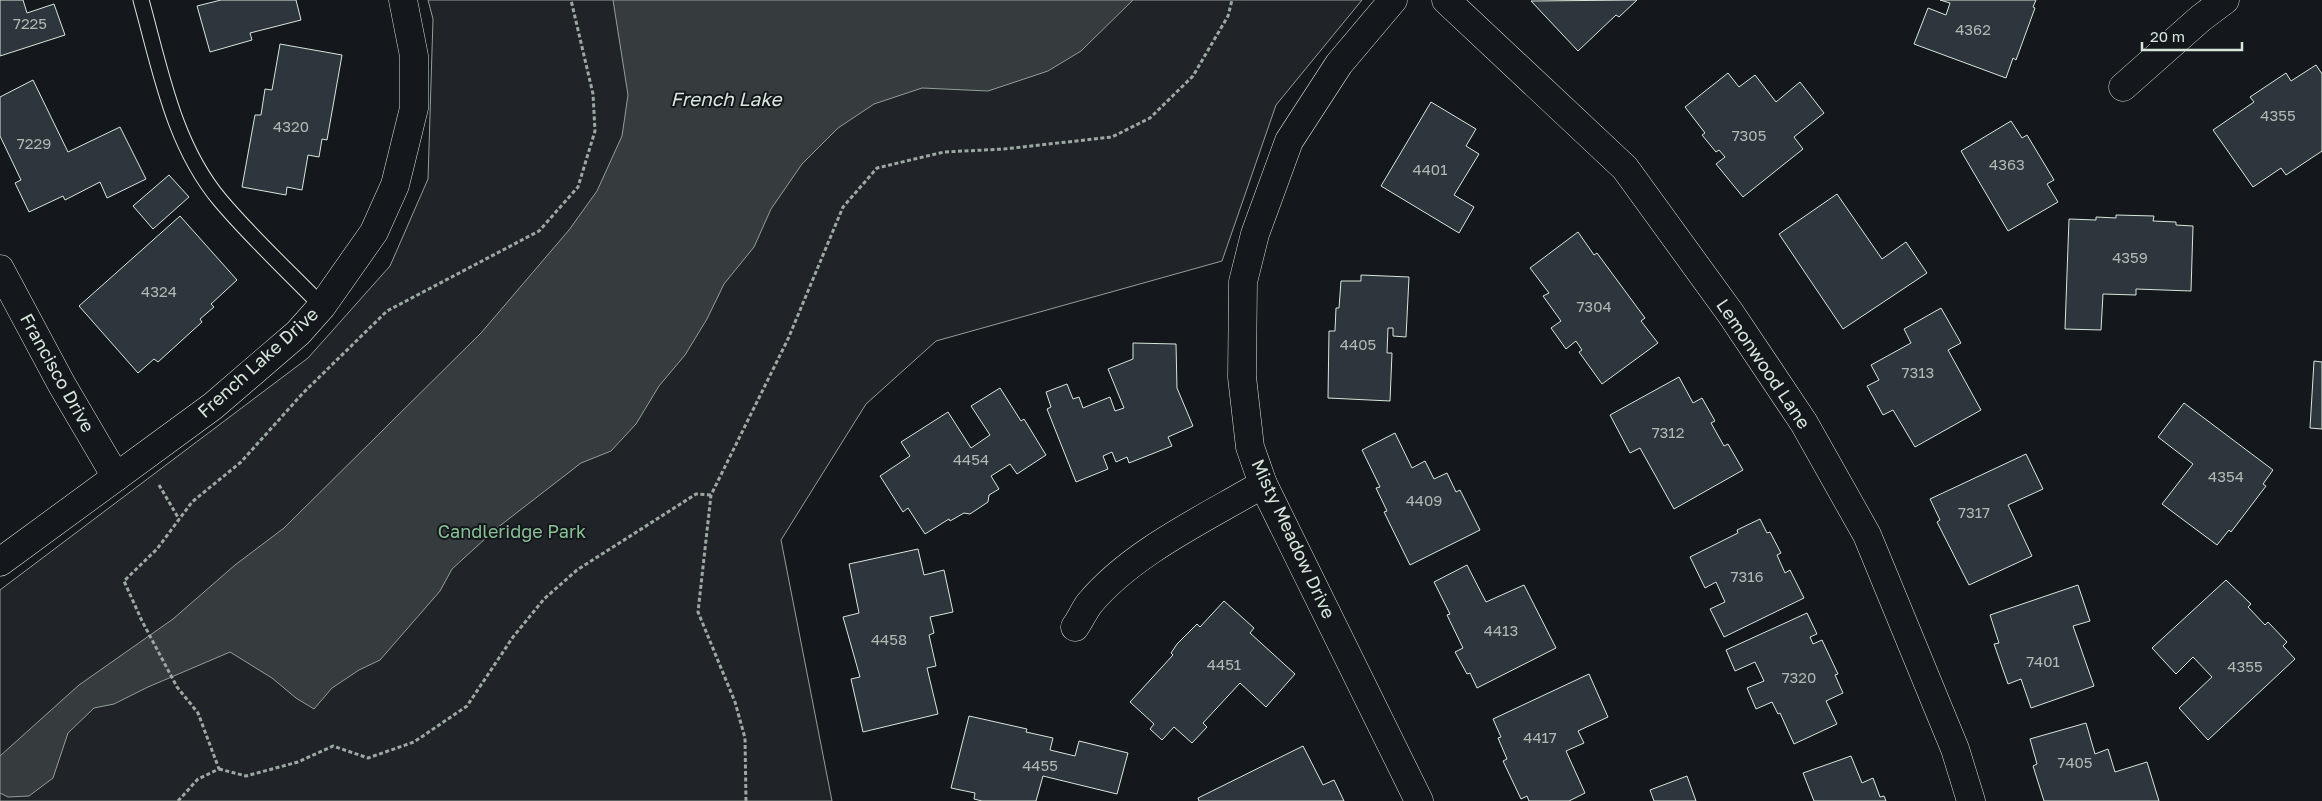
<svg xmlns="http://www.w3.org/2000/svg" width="2322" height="801" font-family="'Golos Text',sans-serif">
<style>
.green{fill:#202428;stroke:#939e99}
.water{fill:#363b3e;stroke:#939e99}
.building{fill:#2c363c;stroke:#d8e6dc}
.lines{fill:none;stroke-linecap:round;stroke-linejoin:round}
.lane-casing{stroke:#d8e6dc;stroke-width:17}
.street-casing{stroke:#d8e6dc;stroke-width:29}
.path{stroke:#9da8a2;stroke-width:3;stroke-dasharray:4 2.5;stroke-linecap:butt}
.lane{stroke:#14181c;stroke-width:15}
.street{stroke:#14181c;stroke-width:28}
.labels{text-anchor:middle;stroke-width:4;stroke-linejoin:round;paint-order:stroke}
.number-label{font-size:15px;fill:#adbab4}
.street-label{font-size:18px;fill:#d8e6dc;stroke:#14181c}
.park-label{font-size:18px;fill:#8ac095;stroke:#14181c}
.water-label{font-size:19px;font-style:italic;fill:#d8e6dc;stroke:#14181c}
</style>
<rect width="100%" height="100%" fill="#14181c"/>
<!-- green -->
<polygon class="green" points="428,0 1362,0 1276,105 1222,261 936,341 866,404 781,540 832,801 0,801 0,590 308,358 390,266 428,179 433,19"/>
<!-- water -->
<polygon class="water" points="613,0 1133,0 1081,51 1048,71 988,91 922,88 874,104 838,128 802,164 771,209 754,247 724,284 707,319 685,355 659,386 636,424 611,451 581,463 497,528 452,569 440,591 380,660 359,670 332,688 314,709 296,698 272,678 230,652 148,687 114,704 94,708 68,733 53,778 29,796 8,797 0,793 0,756 79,685 173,619 235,565 284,528 481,333 569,230 597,191 622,136 628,95"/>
<!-- building -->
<g class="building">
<polygon points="0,0 23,0 27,13 54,4 65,35 0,56"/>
<polygon points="221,0 296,0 301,20 250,33 252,40 210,52 197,6"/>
<polygon points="1637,0 1619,17 1616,15 1578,51 1531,1"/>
<polygon points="1940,0 2036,0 2033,7 2035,8 2016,60 2013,58 2006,78 1914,44 1928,8 1946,15 1950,3"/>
<polygon points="280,44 342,55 327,140 322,139 319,157 308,155 302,190 287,187 286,195 242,187 255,115 261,115 265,89 272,90"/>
<polygon points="2316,65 2322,74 2322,151 2286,175 2281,168 2253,187 2213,130 2254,102 2250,97 2286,73 2291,81"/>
<polygon points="1728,73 1739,87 1755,75 1776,102 1800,82 1824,113 1794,137 1803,149 1743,197 1716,164 1725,157 1719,150 1716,152 1702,135 1705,133 1685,107"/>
<polygon points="33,80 68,152 120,127 146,179 107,198 100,182 65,200 63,196 29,212 15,183 21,180 0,136 0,97"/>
<polygon points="1431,102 1476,129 1466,146 1479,154 1454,195 1474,207 1459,233 1381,186"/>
<polygon points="2011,121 2022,138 2027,135 2054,180 2047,184 2058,202 2008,231 1961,151"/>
<polygon points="169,175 189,197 153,229 133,206"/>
<polygon points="1837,194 1882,259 1906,242 1927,273 1843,329 1779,234"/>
<polygon points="2116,215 2154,216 2153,221 2176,222 2176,225 2193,226 2191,291 2136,289 2136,295 2103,294 2101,330 2065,329 2069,219 2096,220 2096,217 2116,218"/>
<polygon points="180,216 237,280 211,304 214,307 200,319 202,322 158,362 154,359 138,373 79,306"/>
<polygon points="1578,232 1594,255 1597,253 1645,318 1641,321 1658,343 1602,384 1579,352 1582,350 1576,341 1566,349 1551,328 1561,321 1543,296 1549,293 1530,268"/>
<polygon points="1361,275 1409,277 1406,337 1393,336 1393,328 1388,328 1387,353 1392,353 1390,401 1328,398 1329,331 1335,331 1336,308 1339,308 1341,281 1361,281"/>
<polygon points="1941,308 1961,343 1948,350 1981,410 1915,447 1893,410 1883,415 1867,386 1879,380 1871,365 1911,343 1904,329"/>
<polygon points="1133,343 1176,344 1177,388 1193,426 1168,437 1172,446 1129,463 1127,457 1116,462 1112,452 1103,456 1108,469 1076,482 1047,409 1051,407 1046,392 1067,384 1073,399 1079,397 1083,408 1110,397 1115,411 1124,408 1108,369 1133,359"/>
<polygon points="2314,361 2322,362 2322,429 2310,428"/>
<polygon points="1679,377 1693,403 1702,398 1715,421 1711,423 1724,446 1728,444 1743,470 1674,509 1640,448 1630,453 1610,415"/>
<polygon points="1000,388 1021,421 1024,419 1046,455 1017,474 1010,464 991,476 999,489 989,495 988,502 970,514 964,513 950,521 949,519 925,534 908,508 903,512 880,476 910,456 901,442 948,412 971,448 990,435 971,406"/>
<polygon points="2184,403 2273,470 2263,484 2266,486 2231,532 2229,530 2217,545 2162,504 2193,464 2158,437"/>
<polygon points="1395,433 1412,468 1425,461 1434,479 1447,473 1456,492 1460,490 1480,530 1410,565 1384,512 1387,511 1376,488 1380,487 1362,450"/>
<polygon points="2026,454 2043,489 2008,505 2032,556 1969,585 1937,522 1940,520 1930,499"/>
<polygon points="1760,519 1767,533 1770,532 1781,553 1777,555 1785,573 1790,570 1804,598 1724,637 1710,609 1725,602 1716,582 1705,588 1690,557 1738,533 1737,530"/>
<polygon points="918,549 924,575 944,570 953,612 930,617 934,633 929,635 936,666 927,668 938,714 863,732 851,679 860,677 843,617 859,613 849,564"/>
<polygon points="1467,565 1486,602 1524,585 1556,648 1477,688 1470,673 1467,674 1455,652 1463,648 1447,615 1450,614 1434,582"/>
<polygon points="2226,580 2251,604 2248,607 2265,625 2268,622 2287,642 2283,646 2295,659 2208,740 2179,708 2212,677 2193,657 2176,674 2152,648"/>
<polygon points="2078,585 2090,621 2073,626 2094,686 2031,708 2021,679 2008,684 1994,644 1999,643 1990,615"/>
<polygon points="1224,601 1254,628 1250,633 1295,674 1266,707 1240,683 1203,723 1207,727 1192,743 1174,727 1162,740 1150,729 1154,724 1130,702 1173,655 1171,653 1177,644 1197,624 1200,627"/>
<polygon points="1807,613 1817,634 1810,637 1813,644 1822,640 1838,674 1835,675 1843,693 1826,701 1837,724 1794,744 1780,713 1778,714 1772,702 1756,709 1747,688 1764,681 1755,662 1735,671 1726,650"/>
<polygon points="1589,674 1608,717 1578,731 1584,743 1566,751 1585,793 1569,801 1529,801 1527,796 1521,799 1503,761 1507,759 1498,738 1501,737 1493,719"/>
<polygon points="969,716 1027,729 1026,732 1053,738 1050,750 1075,756 1079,741 1128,753 1117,794 1043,776 1036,801 982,801 974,799 975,793 951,788"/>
<polygon points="2086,723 2095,754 2108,749 2115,772 2147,762 2159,801 2044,801 2033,766 2037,764 2030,739"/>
<polygon points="1303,746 1323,785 1334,780 1344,801 1199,801 1198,798"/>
<polygon points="1851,756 1862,783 1873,778 1880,797 1884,796 1886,801 1814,801 1803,773"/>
<polygon points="1687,776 1696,801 1654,801 1650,790"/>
</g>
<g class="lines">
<defs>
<path id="lane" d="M141,0c19,68 32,144 79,200 31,37 68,71 102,106"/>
<g id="street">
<polyline points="1393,0 1339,64 1289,141 1255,234 1243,282 1242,377 1250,447 1263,484 1419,801"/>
<polyline points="1446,0 1625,168 1731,314 1804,423 1867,535 1955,749 1971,801"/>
<polyline points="2123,87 2201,18 2225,0"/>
<polyline points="0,269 62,385 116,477"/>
<polyline points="0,562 213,406 298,333 322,306 374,232 395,185 414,108 414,56 403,0"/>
<path d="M1075,627c5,-7 9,-16 14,-23 43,-52 117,-86 174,-120"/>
</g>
</defs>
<!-- lane casing -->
<use href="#lane" class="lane-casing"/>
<!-- street casing -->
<use href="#street" class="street-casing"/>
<!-- path -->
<g class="path">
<polyline points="159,485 179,519"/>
<polyline points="219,769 246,776 298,762 333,746 368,758 414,742 467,706 513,637 544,599 577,570 696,494 711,495"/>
<polyline points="178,801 198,779 219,769 198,713 177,687 142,621 124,581 157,549 192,502 241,462 303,393 387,311 539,231 578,187 595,131 593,94 571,0"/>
<polyline points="746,801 745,738 735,702 698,612 711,495 788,339 843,207 877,168 944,152 1004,149 1112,137 1150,118 1193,76 1228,16 1232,0"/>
</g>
<!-- lane -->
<use href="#lane" class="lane"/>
<!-- street -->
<use href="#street" class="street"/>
</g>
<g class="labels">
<!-- number labels -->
<g class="number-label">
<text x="30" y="29">7225</text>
<text x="1973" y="35">4362</text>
<text x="2278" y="121">4355</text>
<text x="291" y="132">4320</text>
<text x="1749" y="141">7305</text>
<text x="34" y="149">7229</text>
<text x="2007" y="170">4363</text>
<text x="1430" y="175">4401</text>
<text x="2130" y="263">4359</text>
<text x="159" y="297">4324</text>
<text x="1594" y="312">7304</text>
<text x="1358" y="350">4405</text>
<text x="1918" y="378">7313</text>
<text x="1668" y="438">7312</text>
<text x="971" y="465">4454</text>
<text x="2226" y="482">4354</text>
<text x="1424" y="506">4409</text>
<text x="1974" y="518">7317</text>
<text x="1747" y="582">7316</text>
<text x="1501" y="636">4413</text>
<text x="889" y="645">4458</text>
<text x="2043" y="667">7401</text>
<text x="1224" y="670">4451</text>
<text x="2245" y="672">4355</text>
<text x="1799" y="683">7320</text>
<text x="1540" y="743">4417</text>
<text x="2075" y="768">7405</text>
<text x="1040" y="771">4455</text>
</g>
<!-- street labels -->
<g class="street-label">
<text transform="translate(258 363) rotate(-42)" y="6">French Lake Drive</text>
<text transform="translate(1763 364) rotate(56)" y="6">Lemonwood Lane</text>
<text transform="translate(57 373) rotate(61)" y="6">Francisco Drive</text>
<text transform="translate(1293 539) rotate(65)" y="6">Misty Meadow Drive</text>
</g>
<!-- park labels -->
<g class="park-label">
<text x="512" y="538">Candleridge Park</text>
</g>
<!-- water labels -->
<g class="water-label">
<text x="726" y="106">French Lake</text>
</g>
</g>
<!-- scale -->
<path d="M2142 42v8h100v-8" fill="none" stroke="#d8e6dc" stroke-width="2.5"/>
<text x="2150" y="42" font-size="15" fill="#d8e6dc" stroke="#14181c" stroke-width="4" paint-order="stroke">20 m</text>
</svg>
